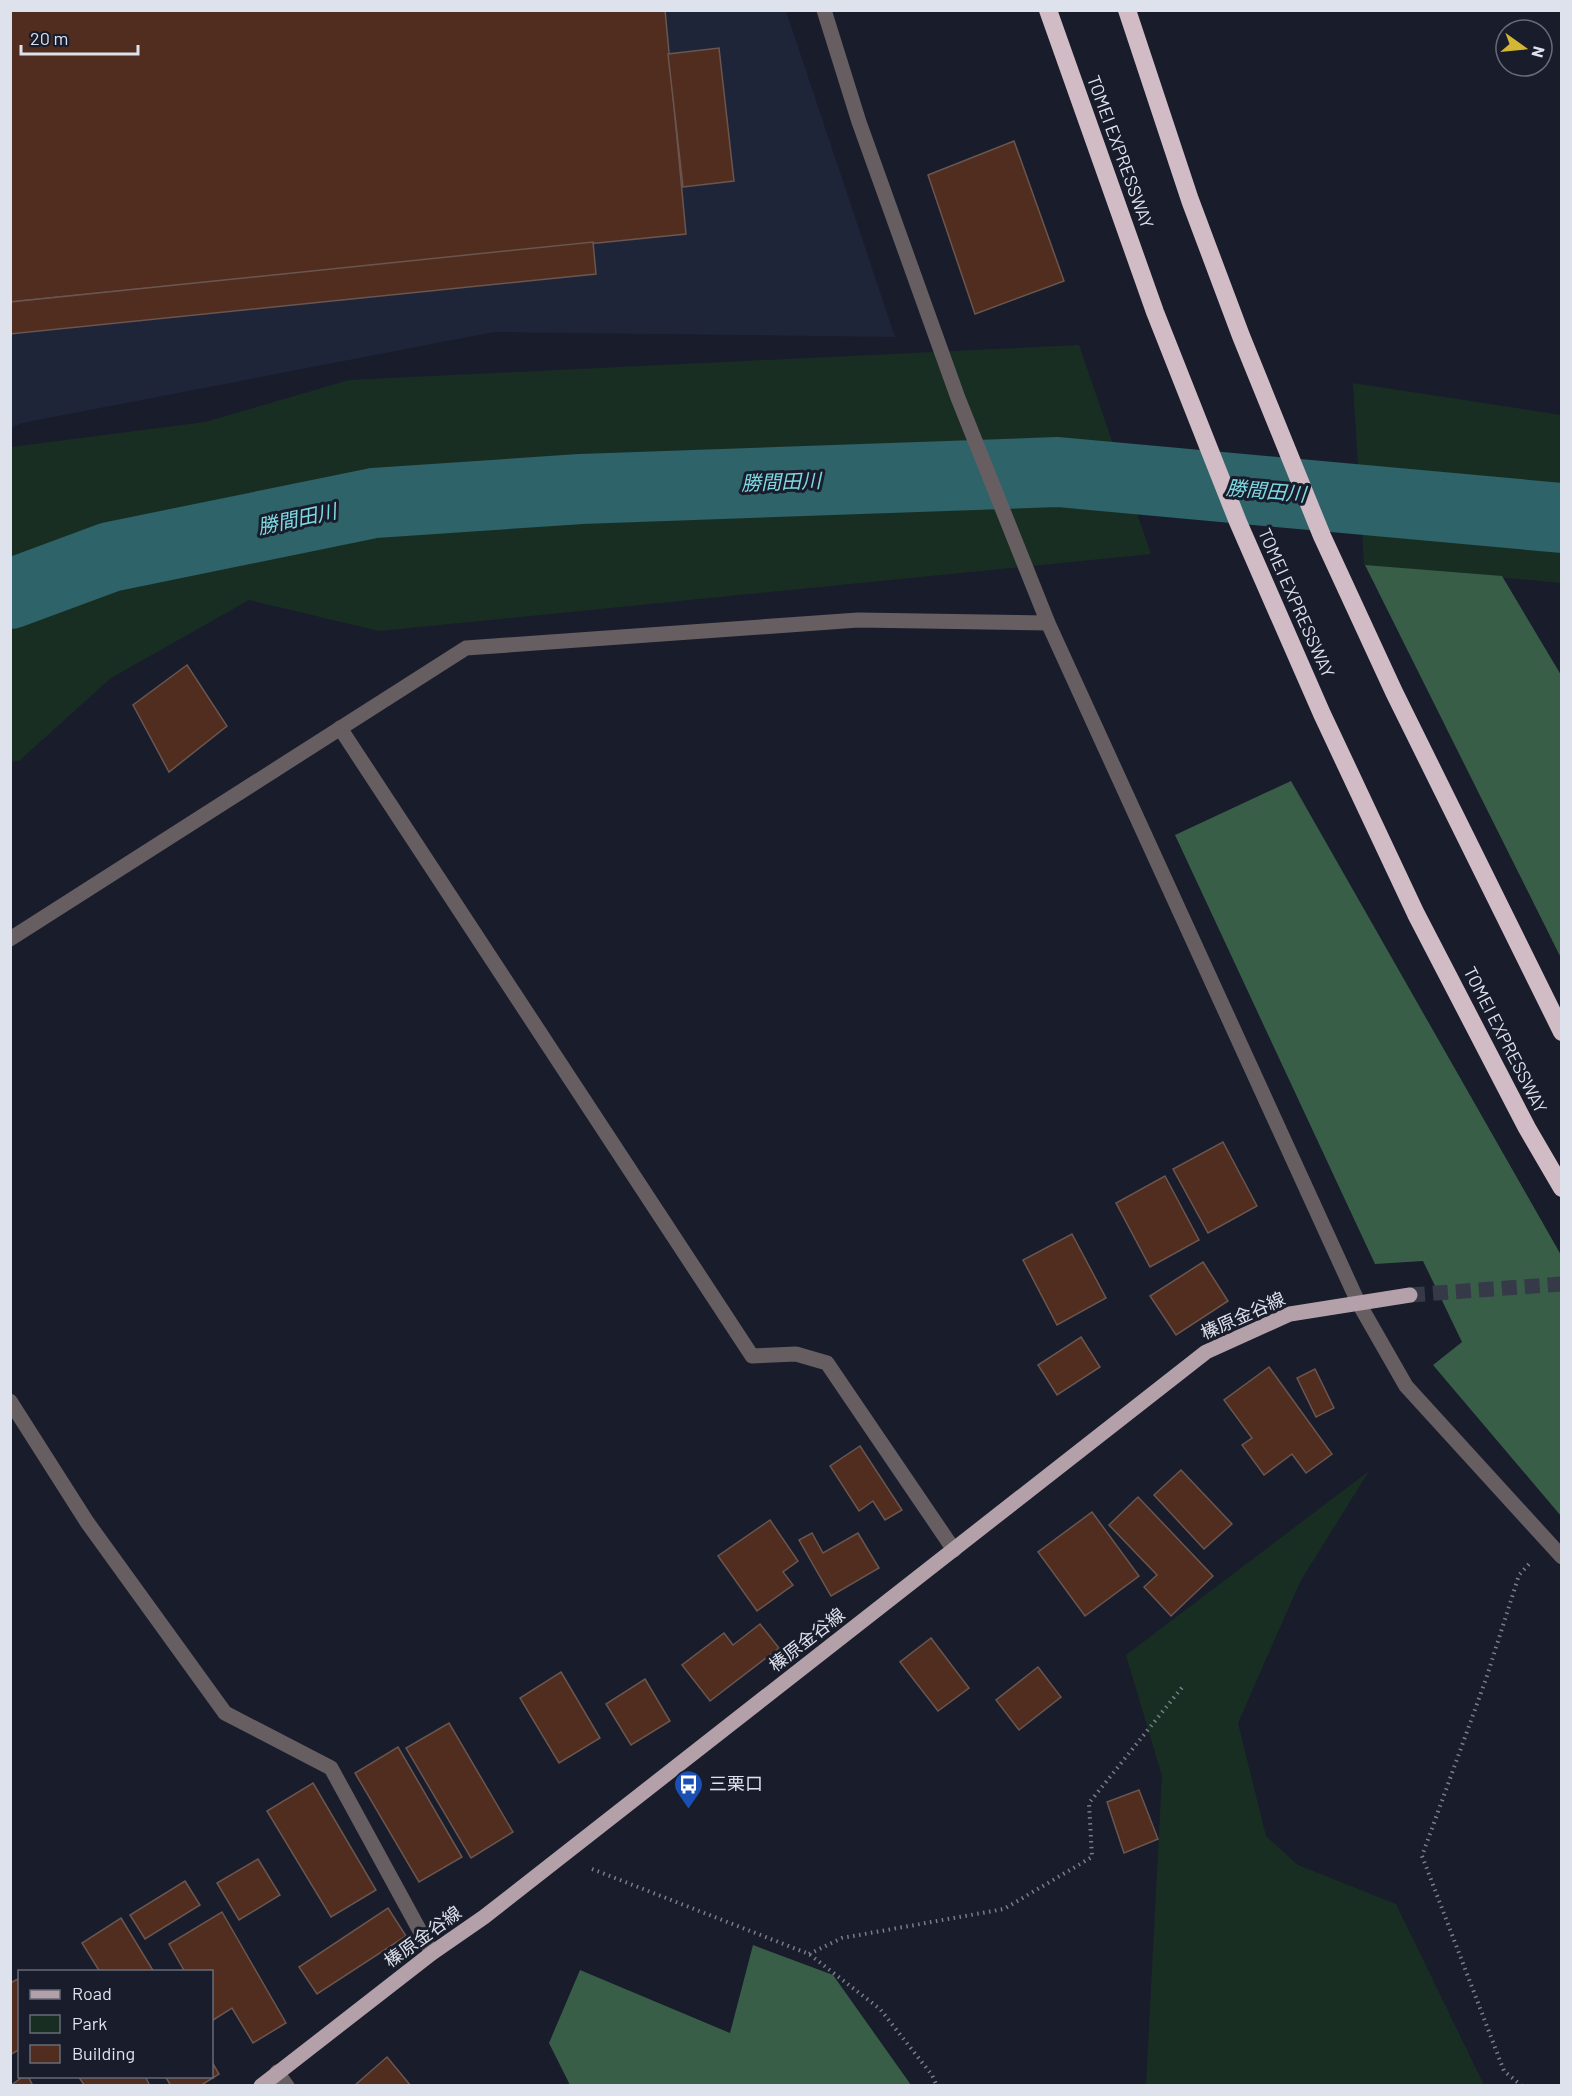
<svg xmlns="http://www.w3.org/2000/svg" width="1572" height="2096" font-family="Barlow,'Noto Sans JP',sans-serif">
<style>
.built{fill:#1f2539}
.green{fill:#192e22}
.forest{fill:#385e48}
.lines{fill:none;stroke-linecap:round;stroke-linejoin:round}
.river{stroke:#2d6369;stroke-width:70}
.building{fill:#512d20;stroke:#6a564f;stroke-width:1.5}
.major-tunnel{stroke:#363a48;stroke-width:15;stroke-dasharray:15 8;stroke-linecap:butt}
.path{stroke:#7a7e8a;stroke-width:4;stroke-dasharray:1.5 4.5;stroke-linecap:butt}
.minor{stroke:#675e62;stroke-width:15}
.major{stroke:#b3a0a8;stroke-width:15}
.highway{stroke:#d1bbc4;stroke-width:18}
.labels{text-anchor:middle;stroke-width:6;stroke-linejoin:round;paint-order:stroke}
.street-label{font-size:18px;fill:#dee2ec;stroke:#181c2b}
.poi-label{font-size:18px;fill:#dee2ec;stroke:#181c2b;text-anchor:start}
.water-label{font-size:20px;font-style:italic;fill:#7fd9e3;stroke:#181c2b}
</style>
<rect width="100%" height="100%" fill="#181c2b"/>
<!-- built -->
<polygon class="built" points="11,11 786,11 895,337 494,332 22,423 11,428"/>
<!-- green -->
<g class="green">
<polygon points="1079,345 1151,554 379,631 249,600 111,678 19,761 11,762 11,447 205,422 349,380"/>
<polygon points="1353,383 1561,415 1561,583 1364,565"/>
<polygon points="1369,1471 1301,1580 1238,1723 1266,1836 1298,1865 1396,1904 1484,2085 1146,2085 1162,1776 1126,1655"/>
</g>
<!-- forest -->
<g class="forest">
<polygon points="1365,565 1502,576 1561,675 1561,958"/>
<polygon points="1291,781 1561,1255 1561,1516 1433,1365 1462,1342 1423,1261 1375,1264 1175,835"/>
<polygon points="753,1945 833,1975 911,2085 570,2085 549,2043 580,1970 730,2033"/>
</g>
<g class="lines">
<!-- river -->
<polyline class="river" points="10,594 110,557 374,503 581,489 1058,472 1562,518"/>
</g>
<!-- building -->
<g class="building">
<polygon points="10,10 665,10 686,234 10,302"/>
<polygon points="719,48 734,181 683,187 668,54"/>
<polygon points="1014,141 1064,281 975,314 928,175"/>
<polygon points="593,242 596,274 10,334 10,302"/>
<polygon points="187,665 227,726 169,772 133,705"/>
<polygon points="1223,1142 1257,1206 1208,1233 1173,1169"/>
<polygon points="1165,1176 1199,1240 1150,1267 1116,1203"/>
<polygon points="1072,1234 1106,1298 1057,1325 1023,1260"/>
<polygon points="1203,1262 1228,1301 1176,1335 1150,1296"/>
<polygon points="1081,1337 1100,1367 1057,1395 1038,1365"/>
<polygon points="1269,1367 1332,1454 1306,1473 1292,1454 1264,1475 1242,1445 1252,1438 1224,1400"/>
<polygon points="1315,1369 1334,1408 1316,1417 1297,1378"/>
<polygon points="860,1446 902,1510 885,1520 873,1501 859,1511 830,1466"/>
<polygon points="1181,1470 1232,1524 1204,1549 1154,1495"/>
<polygon points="1138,1497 1213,1576 1171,1616 1144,1587 1157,1575 1109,1525"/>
<polygon points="1092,1512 1139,1576 1085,1616 1038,1552"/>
<polygon points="770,1520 798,1561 783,1572 793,1585 757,1611 718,1556"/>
<polygon points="812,1533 823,1553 858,1533 879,1568 831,1596 799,1540"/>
<polygon points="760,1624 779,1648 710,1701 682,1665 724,1633 733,1645"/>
<polygon points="931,1638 969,1688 938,1711 900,1662"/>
<polygon points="1038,1667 1061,1697 1019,1730 996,1700"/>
<polygon points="561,1672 600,1738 559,1763 520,1698"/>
<polygon points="645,1679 670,1721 631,1745 606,1704"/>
<polygon points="449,1723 513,1832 471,1858 406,1748"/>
<polygon points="398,1747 462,1857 419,1882 355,1773"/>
<polygon points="313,1783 376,1890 331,1917 267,1811"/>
<polygon points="1139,1790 1158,1839 1124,1853 1107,1802"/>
<polygon points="258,1859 280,1895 239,1920 217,1883"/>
<polygon points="185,1881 200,1905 145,1939 130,1915"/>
<polygon points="388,1908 406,1936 317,1994 299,1967"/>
<polygon points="222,1912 286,2023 253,2043 232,2008 213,2020 212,2017 212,1972 185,1972 169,1944"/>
<polygon points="121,1918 154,1972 100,1972 82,1943"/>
<polygon points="20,1978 20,2049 10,2055 10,1983"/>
<polygon points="387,2057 411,2086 354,2086"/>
<polygon points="212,2062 219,2074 200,2086 171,2086 165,2076 212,2076"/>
<polygon points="24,2076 28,2076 33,2086 10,2086"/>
<polygon points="78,2076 145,2076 150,2086 85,2086"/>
</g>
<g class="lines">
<!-- major-tunnel -->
<polyline class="major-tunnel" points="1410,1295 1562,1284"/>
<!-- path -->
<g class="path">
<polyline points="592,1869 809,1954 880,2009 932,2075 937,2086"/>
<polyline points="809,1954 842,1938 1004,1909 1092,1857 1089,1803 1184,1685"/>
<polyline points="1522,2086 1504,2071 1422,1856 1486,1679 1519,1575 1530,1563"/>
</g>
<!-- minor -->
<g class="minor">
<polyline points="824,10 859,122 958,398 1048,623 1358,1302 1406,1386 1562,1557"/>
<polyline points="340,728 752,1356 796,1354 827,1363 954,1550"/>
<polyline points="10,939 466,648 858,620 1048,623"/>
<polyline points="10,1401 87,1522 225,1713 331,1768 432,1953"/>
<polyline points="277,2072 287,2086"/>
</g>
<!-- major -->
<polyline class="major" points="261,2086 432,1953 484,1917 1206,1352 1290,1314 1410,1295"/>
<!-- highway -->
<g class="highway">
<polyline points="1048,10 1155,312 1238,522 1322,714 1416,914 1527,1128 1562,1188"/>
<polyline points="1127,10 1190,200 1241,336 1322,536 1394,692 1562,1032"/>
</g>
</g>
<!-- icons -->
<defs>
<symbol id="bus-pin" viewBox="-11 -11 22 30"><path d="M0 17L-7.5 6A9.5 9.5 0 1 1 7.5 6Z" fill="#1a4fb4" stroke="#181c2b"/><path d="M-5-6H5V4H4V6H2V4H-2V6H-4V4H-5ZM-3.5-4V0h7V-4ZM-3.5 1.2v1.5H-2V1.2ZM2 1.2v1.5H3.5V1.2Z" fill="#fff"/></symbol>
</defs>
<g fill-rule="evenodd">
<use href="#bus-pin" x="672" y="1768" width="33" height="45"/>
</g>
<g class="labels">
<!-- street labels -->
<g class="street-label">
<text transform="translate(1120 152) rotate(70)" y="6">TOMEI EXPRESSWAY</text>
<text transform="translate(1296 603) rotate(66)" y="6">TOMEI EXPRESSWAY</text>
<text transform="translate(1505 1040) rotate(63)" y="6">TOMEI EXPRESSWAY</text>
<text transform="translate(1243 1316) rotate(-24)" y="6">榛原金谷線</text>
<text transform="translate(807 1640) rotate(-38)" y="6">榛原金谷線</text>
<text transform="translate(423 1937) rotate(-36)" y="6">榛原金谷線</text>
</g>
<!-- poi labels -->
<g class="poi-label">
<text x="709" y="1790">三栗口</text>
</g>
<!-- water labels -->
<g class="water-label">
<text transform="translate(781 482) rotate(-2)" y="7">勝間田川</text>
<text transform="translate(1266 491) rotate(5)" y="7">勝間田川</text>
<text transform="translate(297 519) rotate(-12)" y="7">勝間田川</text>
</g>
</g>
<!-- border -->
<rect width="1572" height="2096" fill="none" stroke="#dee2ec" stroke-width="24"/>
<!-- legend -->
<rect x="18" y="1970" width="195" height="108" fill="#181c2b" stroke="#676b78" stroke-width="1.5"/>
<rect x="30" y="1990" width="30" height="9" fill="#b3a0a8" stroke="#676b78" stroke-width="1.5"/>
<text x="72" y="2000" font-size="18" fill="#dee2ec">Road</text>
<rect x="30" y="2015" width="30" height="18" fill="#192e22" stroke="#676b78" stroke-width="1.5"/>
<text x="72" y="2030" font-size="18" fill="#dee2ec">Park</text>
<rect x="30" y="2045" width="30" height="18" fill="#512d20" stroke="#676b78" stroke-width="1.5"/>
<text x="72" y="2060" font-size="18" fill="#dee2ec">Building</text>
<!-- north arrow -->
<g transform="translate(1524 48) rotate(105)"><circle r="28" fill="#181c2b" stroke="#676b78" stroke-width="1.5"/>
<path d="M0-4.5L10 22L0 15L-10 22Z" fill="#d4b635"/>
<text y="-9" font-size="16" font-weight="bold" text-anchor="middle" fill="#dee2ec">N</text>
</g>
<!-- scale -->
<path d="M21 45v9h117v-9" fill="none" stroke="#dee2ec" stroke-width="3"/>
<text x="30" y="45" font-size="18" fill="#dee2ec" stroke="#181c2b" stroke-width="4.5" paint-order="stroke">20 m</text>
</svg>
